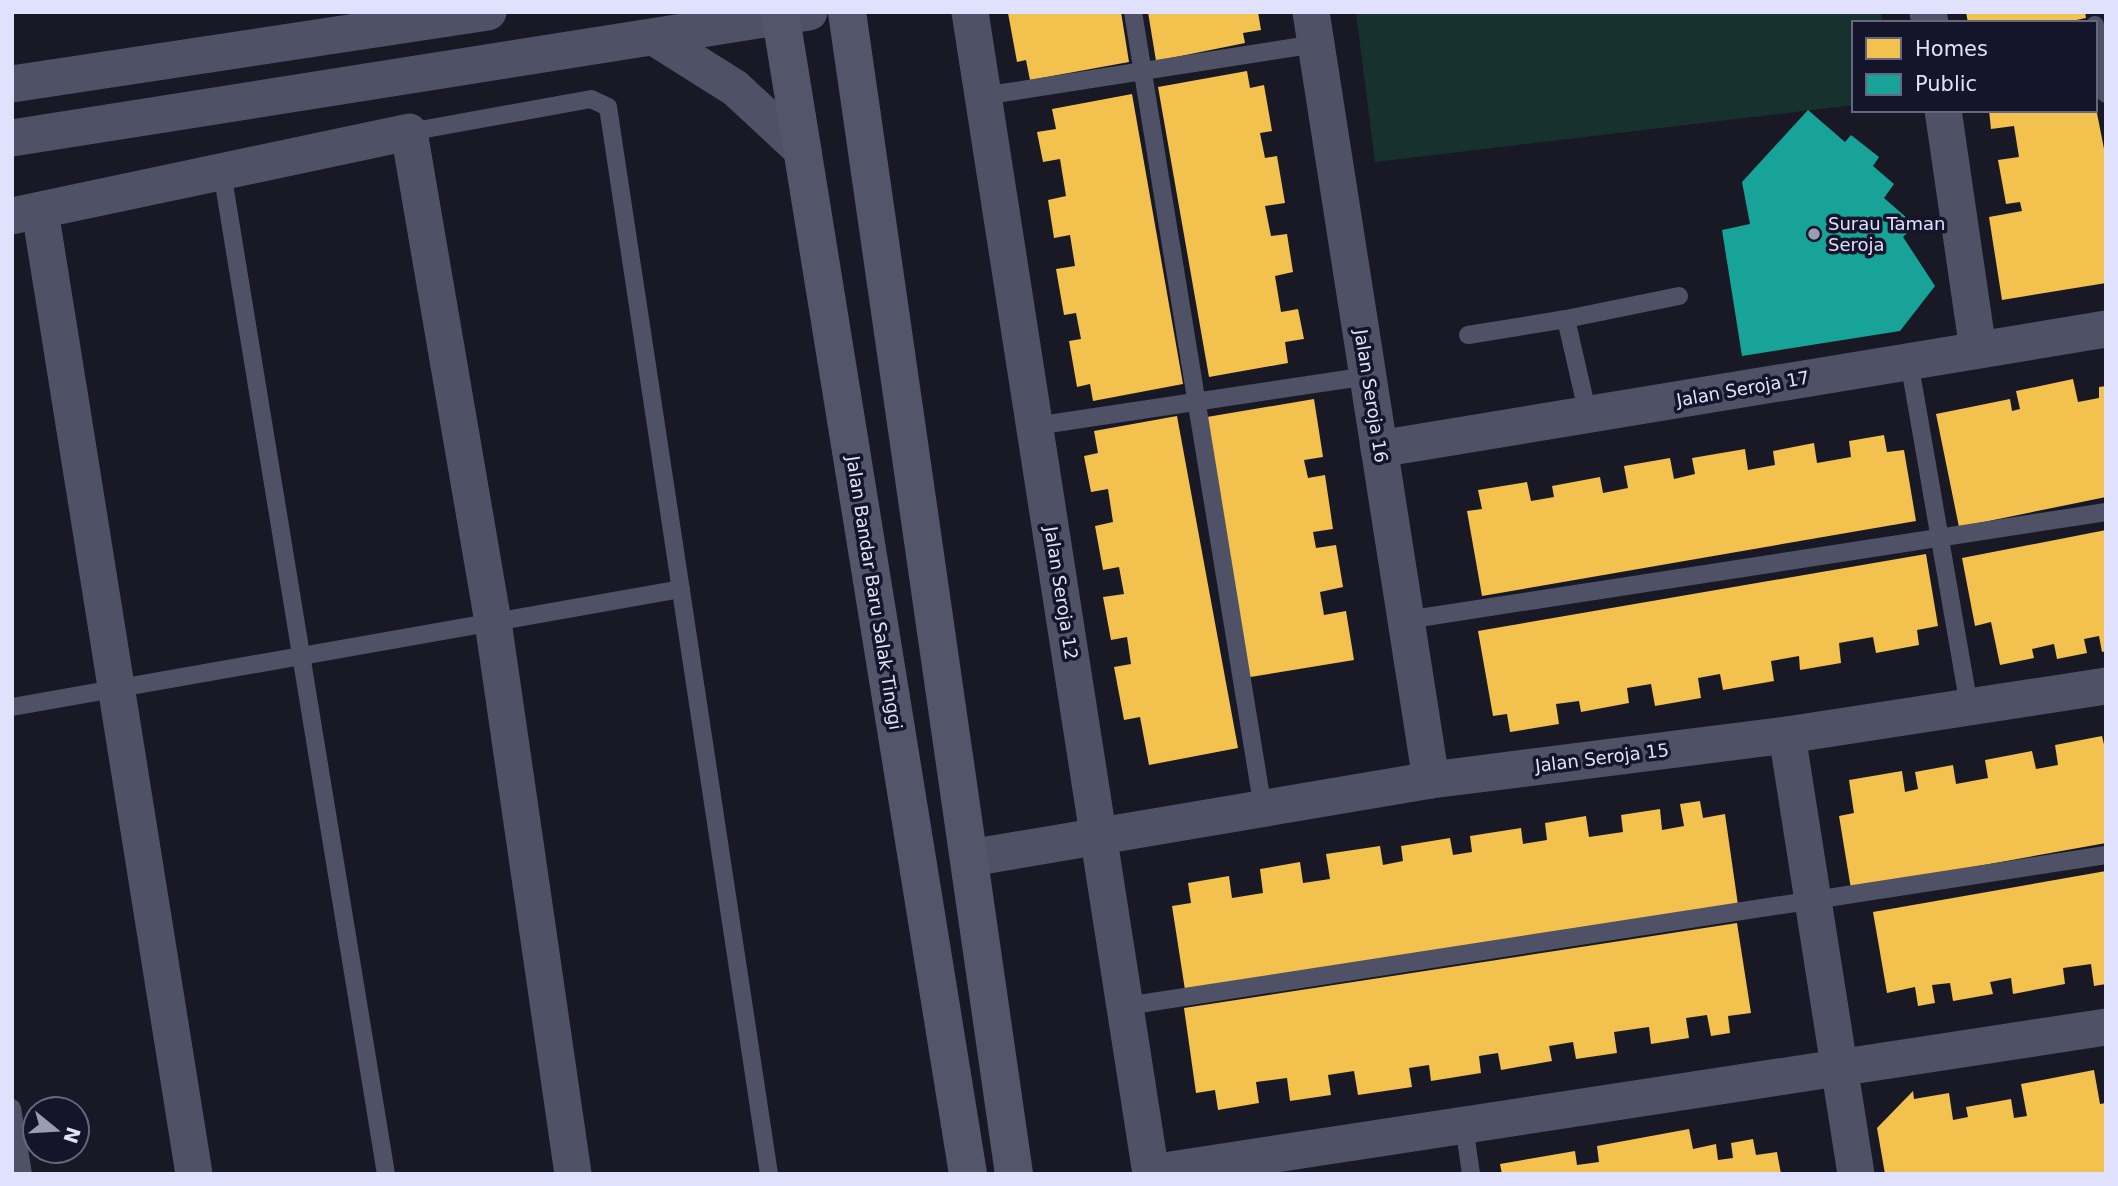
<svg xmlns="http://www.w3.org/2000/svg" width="2118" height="1186" font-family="'DejaVu Sans',sans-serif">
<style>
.green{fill:#17312e}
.homes{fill:#f2c14e}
.public{fill:#17a398}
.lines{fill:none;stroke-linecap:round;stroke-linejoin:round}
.lane{stroke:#4f5266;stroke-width:18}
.street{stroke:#4f5266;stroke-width:37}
.secondary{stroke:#53556b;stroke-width:38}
.poi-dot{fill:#9a9cb2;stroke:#14142b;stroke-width:2.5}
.labels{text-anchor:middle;stroke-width:7;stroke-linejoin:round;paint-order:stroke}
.poi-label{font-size:18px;fill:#e0e2fd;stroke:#14142b;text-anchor:start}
.street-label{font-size:18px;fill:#e0e2fd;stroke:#14142b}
</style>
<rect width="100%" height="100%" fill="#191926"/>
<!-- green -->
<polygon class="green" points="1356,12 1881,12 1883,23 1854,23 1854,105 1375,162"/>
<!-- homes -->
<g class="homes">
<polygon points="1121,12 1129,62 1030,80 1026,60 1017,62 1008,13"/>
<polygon points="1148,12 1258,12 1261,30 1243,33 1245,43 1156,61"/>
<polygon points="1966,12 2085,12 2086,18 2062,23 1968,23"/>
<polygon points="1247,71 1250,88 1264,85 1272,131 1260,133 1265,158 1277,156 1285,203 1265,206 1271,236 1287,234 1293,272 1275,276 1281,312 1298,309 1304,339 1285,342 1288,363 1209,377 1158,87"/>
<polygon points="1132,94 1183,384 1093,401 1090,384 1077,387 1069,341 1081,339 1076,313 1064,315 1056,269 1075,266 1070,235 1054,238 1048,200 1066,196 1060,159 1043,162 1037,132 1056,129 1052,109"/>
<polygon points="2095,103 2106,159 2106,283 2002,300 1989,217 2022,211 2020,202 2006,204 1998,160 2019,157 2014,126 1991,129 1989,110 2095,110"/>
<polygon points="2073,379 2078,402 2099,398 2099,387 2106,386 2106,497 1959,527 1936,414 2010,399 2012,411 2020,409 2016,391"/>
<polygon points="1314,399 1323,457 1304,460 1308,478 1325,475 1333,529 1313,532 1316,548 1336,545 1343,587 1320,592 1324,615 1346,611 1354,660 1244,678 1201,418"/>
<polygon points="1177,416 1238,748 1149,765 1140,717 1124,720 1114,667 1131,664 1127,637 1111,640 1103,597 1124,594 1119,567 1103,570 1095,526 1113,522 1108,489 1091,492 1084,456 1098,453 1094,431"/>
<polygon points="1884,435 1887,452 1904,450 1916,521 1482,596 1467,511 1482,509 1478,490 1527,482 1531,501 1554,497 1552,486 1600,477 1603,493 1628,488 1624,466 1670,458 1674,479 1695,474 1692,458 1745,449 1748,470 1775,465 1773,451 1814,443 1817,463 1851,457 1849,441"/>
<polygon points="2106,530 2106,651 2102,652 2099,636 2084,639 2087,653 2057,659 2054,644 2032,649 2034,658 2000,665 1991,622 1975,626 1962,558"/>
<polygon points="1926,554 1938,626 1917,630 1919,645 1876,653 1873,637 1839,643 1841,663 1800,670 1799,656 1771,661 1774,681 1723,690 1720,674 1698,678 1701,698 1655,706 1651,684 1627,688 1629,703 1581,712 1579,701 1556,704 1559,724 1510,732 1507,714 1493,716 1478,631"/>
<polygon points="2102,736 2106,753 2106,843 1851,889 1839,816 1854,813 1849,780 1902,771 1905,792 1918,789 1915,772 1953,765 1956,784 1988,778 1985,760 2032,751 2036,769 2058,765 2055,745"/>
<polygon points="1700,801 1703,818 1725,814 1738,905 1185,990 1172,906 1191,903 1188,883 1229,876 1232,898 1263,893 1260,869 1300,862 1303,883 1330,879 1326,854 1380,846 1383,865 1403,861 1401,846 1450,838 1453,855 1472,852 1470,836 1521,828 1523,844 1547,840 1545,823 1586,816 1589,837 1623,832 1621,815 1660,809 1662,830 1684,826 1680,804"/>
<polygon points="2106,871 2106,984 2094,986 2091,964 2063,968 2065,984 2013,994 2011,978 1990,982 1993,994 1953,1001 1950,983 1932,985 1935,1003 1918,1006 1915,987 1887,993 1873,912"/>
<polygon points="1737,923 1751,1013 1728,1016 1730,1033 1711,1036 1707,1015 1686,1018 1689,1038 1651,1044 1649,1027 1614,1032 1617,1053 1576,1059 1573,1042 1549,1046 1552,1061 1501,1070 1498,1053 1479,1056 1481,1073 1431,1081 1429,1065 1409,1068 1412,1087 1358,1095 1354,1071 1328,1075 1331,1095 1290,1101 1287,1078 1256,1082 1259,1103 1218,1110 1215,1090 1196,1093 1184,1008"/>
<polygon points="2094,1070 2100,1104 2106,1103 2106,1174 1885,1174 1877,1128 1913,1091 1914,1099 1949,1093 1953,1120 1968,1117 1966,1107 2011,1099 2014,1118 2027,1116 2021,1084"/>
<polygon points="1689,1129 1693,1149 1716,1144 1718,1160 1733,1158 1731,1143 1753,1139 1756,1155 1777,1152 1781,1174 1502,1174 1500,1164 1575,1151 1577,1165 1599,1162 1597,1146"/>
</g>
<!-- public -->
<polygon class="public" points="1808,110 1845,142 1851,135 1879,157 1873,166 1894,184 1884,198 1915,225 1903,237 1935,286 1900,331 1742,356 1722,230 1750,224 1742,182"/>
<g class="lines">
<!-- lane -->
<g class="lane">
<polyline points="1133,12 1263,809"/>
<polyline points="2095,25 2106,94"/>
<polyline points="983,96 1316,44"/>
<polyline points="409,132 591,99 608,107 769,1174"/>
<polyline points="222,172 386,1174"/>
<polyline points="1566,319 1588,415"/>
<polyline points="1468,335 1566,319 1679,296"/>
<polyline points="1909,361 1969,706"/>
<polyline points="1035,426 1368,376"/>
<polyline points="1406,620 2106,512"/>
<polyline points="12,707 681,589"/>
<polyline points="1126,1006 2106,855"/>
<polyline points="12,1108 23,1174"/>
<polyline points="1464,1125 1471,1174"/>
</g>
<!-- street -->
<g class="street">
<polyline points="970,12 1151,1174"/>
<polyline points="1311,12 1431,780"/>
<polyline points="1928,12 1930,23"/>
<polyline points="654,37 735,88 803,151"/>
<polyline points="12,84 488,12"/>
<polyline points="1943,110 1978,350"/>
<polyline points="12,138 809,12"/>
<polyline points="40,211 194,1174"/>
<polyline points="12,216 409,132 493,622 573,1174"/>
<polyline points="1379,449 2106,329"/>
<polyline points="1787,735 1856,1174"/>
<polyline points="970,858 1431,780 1787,735 2106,686"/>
<polyline points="1151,1173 2106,1027"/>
</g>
<!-- secondary -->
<g class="secondary">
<polyline points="780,12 968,1174"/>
<polyline points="847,12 1014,1174"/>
</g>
</g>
<!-- markers -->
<circle class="poi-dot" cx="1814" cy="234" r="7"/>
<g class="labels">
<!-- poi labels -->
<g class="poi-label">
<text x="1828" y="230">Surau Taman<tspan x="1828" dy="21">Seroja</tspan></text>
</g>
<!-- street labels -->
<g class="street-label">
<text transform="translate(1743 389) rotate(-10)" y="6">Jalan Seroja 17</text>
<text transform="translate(1371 396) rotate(81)" y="6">Jalan Seroja 16</text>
<text transform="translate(874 593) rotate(81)" y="6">Jalan Bandar Baru Salak Tinggi</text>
<text transform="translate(1061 593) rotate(81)" y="6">Jalan Seroja 12</text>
<text transform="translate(1602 758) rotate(-7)" y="6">Jalan Seroja 15</text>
</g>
</g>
<!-- border -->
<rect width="2118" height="1186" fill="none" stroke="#e0e2fd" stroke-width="28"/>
<!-- legend -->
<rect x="1852" y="21" width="245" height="91" fill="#14142b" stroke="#66667f" stroke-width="2"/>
<rect x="1866" y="38" width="35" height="21" fill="#f2c14e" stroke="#66667f" stroke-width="2"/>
<text x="1915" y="56" font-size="21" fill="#e0e2fd">Homes</text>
<rect x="1866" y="74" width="35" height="21" fill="#17a398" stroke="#66667f" stroke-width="2"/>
<text x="1915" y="91" font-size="21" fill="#e0e2fd">Public</text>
<!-- north arrow -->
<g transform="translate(56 1130) rotate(108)"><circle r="33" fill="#14142b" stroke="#66667f" stroke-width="2"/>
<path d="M0-5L12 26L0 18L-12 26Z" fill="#9a9cb2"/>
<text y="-10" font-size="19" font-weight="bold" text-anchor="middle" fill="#e0e2fd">N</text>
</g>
</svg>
